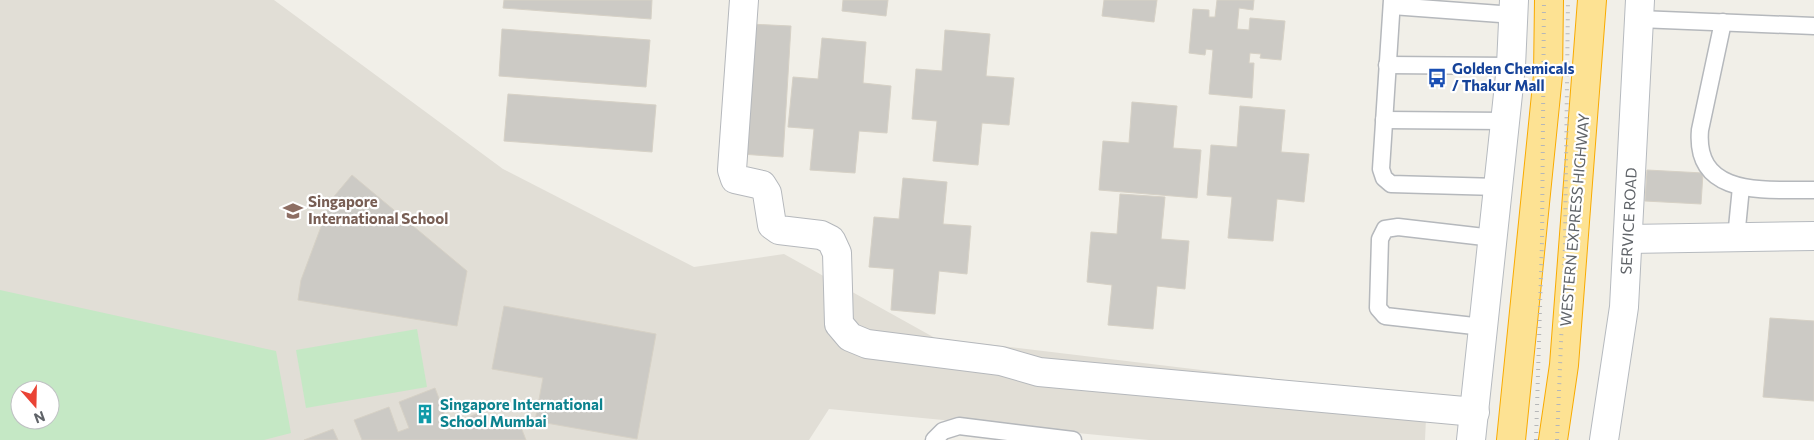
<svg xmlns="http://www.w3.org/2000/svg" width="1814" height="440" font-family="Commissioner,sans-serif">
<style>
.education{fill:#e1ded6;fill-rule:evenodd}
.green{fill:#c5e8c5;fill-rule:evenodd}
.building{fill:#cccac5;stroke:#d6d1c6}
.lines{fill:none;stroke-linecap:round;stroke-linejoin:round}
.lane-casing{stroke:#b5b8bc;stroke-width:19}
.street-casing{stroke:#b5b8bc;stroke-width:30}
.secondary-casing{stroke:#b6babf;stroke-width:30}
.highway-casing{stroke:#f9ab00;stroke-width:30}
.lane{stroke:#fff;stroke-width:16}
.street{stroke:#fff;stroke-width:28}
.secondary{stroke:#fff;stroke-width:28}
.highway{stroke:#fde293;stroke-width:28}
.rail{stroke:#b6b7b8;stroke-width:4;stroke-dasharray:1 6;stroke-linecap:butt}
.labels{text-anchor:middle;stroke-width:4.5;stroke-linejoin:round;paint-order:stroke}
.transit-label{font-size:15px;font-weight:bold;fill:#164399;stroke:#fff;text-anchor:start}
.education-label{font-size:15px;font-weight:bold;fill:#785e54;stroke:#fff;text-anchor:start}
.street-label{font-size:15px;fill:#5f6368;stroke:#fff}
.culture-label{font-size:15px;font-weight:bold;fill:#0d838f;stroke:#fff;text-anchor:start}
</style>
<rect width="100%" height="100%" fill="#f1efe8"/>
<!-- education -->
<path class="education" d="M0,0h274l229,169 191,98 90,-13 151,84 492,59 -2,43h-276l-320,-31 -20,31h-809zM20,390h30v30h-30z"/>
<!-- green -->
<g class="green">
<path d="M0,290l276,61 15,82 -27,7h-264zM20,390h30v30h-30z"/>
<polygon points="417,329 427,387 306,408 296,350"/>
</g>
<!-- building -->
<g class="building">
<polygon points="504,0 652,0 651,19 503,8"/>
<polygon points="843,0 888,0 886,16 842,11"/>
<polygon points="1104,0 1157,0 1154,22 1102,16"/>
<polygon points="1217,0 1254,0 1253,10 1239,8 1237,29 1249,30 1250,18 1285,21 1281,60 1260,58 1261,54 1250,53 1249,63 1254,63 1252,98 1209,94 1213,50 1206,49 1205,55 1189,53 1193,9 1209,10 1209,17 1215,17"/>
<polygon points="749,24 791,26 783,157 741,154"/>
<polygon points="502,29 650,40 646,87 499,76"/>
<polygon points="945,30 990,34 986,76 1014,78 1009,125 982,123 978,165 933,161 937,121 912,119 916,69 942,71"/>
<polygon points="822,38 866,42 863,83 891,86 887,133 859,131 855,173 810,170 814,129 788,127 793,77 818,79"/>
<polygon points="508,94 656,105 652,152 504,141"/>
<polygon points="1132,102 1177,106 1173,148 1201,150 1197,198 1099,190 1103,141 1129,143"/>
<polygon points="1240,106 1285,110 1281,152 1309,154 1304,202 1277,199 1273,241 1228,238 1232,197 1207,195 1211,145 1237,147"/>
<polygon points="1647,170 1703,173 1701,204 1645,201"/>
<polygon points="352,175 467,271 457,326 298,300 301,280 331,200"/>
<polygon points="903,178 947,182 943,224 971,226 967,274 939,271 935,314 891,310 894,269 869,267 874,217 899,219"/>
<polygon points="1120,194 1165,197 1161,239 1189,241 1185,289 1157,286 1153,329 1108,325 1112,285 1087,282 1091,232 1117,234"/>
<polygon points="504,306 656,334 637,439 535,421 543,378 492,369"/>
<polygon points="1770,318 1814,321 1814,401 1763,397"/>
<polygon points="435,388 449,425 481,412 488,428 517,417 526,440 362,440 354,420 389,407 398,432 409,428 399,402"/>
<polygon points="333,429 338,440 304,440"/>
</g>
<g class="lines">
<defs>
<g id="lane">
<polyline points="1392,0 1381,169 1384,178 1391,184 1498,187"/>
<polyline points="1392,6 1514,15"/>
<polyline points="1639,19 1814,26"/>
<path d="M1723,22l-23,108c-6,69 68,59 114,60"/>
<polyline points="1387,65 1511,66"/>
<polyline points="1384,120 1505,121"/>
<polyline points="1736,238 1741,187"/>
<polyline points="1483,327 1385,316 1378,308 1380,239 1385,229 1398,227 1493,238"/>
<polyline points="934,440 943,431 959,426 1073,440"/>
</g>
<polyline id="street" points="744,0 732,170 735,179 762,185 767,193 772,225 779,230 821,235 831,240 837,253 839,324 850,337 867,344 1001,361 1039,372 1475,412"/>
<g id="secondary">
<polyline points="1628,239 1814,236"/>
<polyline points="1471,440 1511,66 1514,0"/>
<polyline points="1604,440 1624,307 1640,0"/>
</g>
<g id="highway">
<polyline points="1511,440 1548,75 1549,0"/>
<polyline points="1553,440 1564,365 1592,0"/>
</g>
</defs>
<!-- lane casing -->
<use href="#lane" class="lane-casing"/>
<!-- street casing -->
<use href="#street" class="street-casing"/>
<!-- secondary casing -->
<use href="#secondary" class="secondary-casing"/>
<!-- highway casing -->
<use href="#highway" class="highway-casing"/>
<!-- lane -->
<use href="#lane" class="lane"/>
<!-- street -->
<use href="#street" class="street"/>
<!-- secondary -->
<use href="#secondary" class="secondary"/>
<!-- highway -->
<use href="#highway" class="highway"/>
<!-- rail -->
<g class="rail">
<polyline points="1536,440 1542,242 1544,0"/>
<polyline points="1557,440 1565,245 1568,0"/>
</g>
</g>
<!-- icons -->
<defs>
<symbol id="bus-bare" viewBox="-9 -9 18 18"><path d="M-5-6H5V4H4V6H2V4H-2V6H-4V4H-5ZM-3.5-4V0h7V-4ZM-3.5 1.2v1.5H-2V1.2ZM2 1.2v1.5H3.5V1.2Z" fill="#1a4fb4" stroke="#fff" stroke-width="2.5" paint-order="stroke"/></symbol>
<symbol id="school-bare" viewBox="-9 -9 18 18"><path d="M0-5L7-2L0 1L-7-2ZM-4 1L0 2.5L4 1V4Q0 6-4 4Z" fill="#8d6e63" stroke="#fff" stroke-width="2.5" paint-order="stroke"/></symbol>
<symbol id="building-bare" viewBox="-9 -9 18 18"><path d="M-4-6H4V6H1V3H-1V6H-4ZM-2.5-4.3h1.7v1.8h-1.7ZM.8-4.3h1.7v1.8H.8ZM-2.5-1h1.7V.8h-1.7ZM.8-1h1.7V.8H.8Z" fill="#0f9aa8" stroke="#fff" stroke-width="2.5" paint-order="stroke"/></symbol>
</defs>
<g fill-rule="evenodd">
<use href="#bus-bare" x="1423" y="64" width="28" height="28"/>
<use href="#school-bare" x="279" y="197" width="28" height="28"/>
<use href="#building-bare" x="411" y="400" width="28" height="28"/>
</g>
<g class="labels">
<!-- transit labels -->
<g class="transit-label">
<text x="1452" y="74">Golden Chemicals<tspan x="1452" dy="17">/ Thakur Mall</tspan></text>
</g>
<!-- education labels -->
<g class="education-label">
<text x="308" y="207">Singapore<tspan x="308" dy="17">International School</tspan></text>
</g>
<!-- street labels -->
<g class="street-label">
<text transform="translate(1575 220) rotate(-85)" y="5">WESTERN EXPRESS HIGHWAY</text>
<text transform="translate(1629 221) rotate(-87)" y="5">SERVICE ROAD</text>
</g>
<!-- culture labels -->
<g class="culture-label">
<text x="440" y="410">Singapore International<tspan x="440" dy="17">School Mumbai</tspan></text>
</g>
</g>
<!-- north arrow -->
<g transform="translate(35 405) rotate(160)"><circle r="24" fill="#ffffff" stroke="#bfc1c3"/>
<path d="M0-4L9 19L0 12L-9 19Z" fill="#ea4335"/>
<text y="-8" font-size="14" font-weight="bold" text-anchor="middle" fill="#5f6368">N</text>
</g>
</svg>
